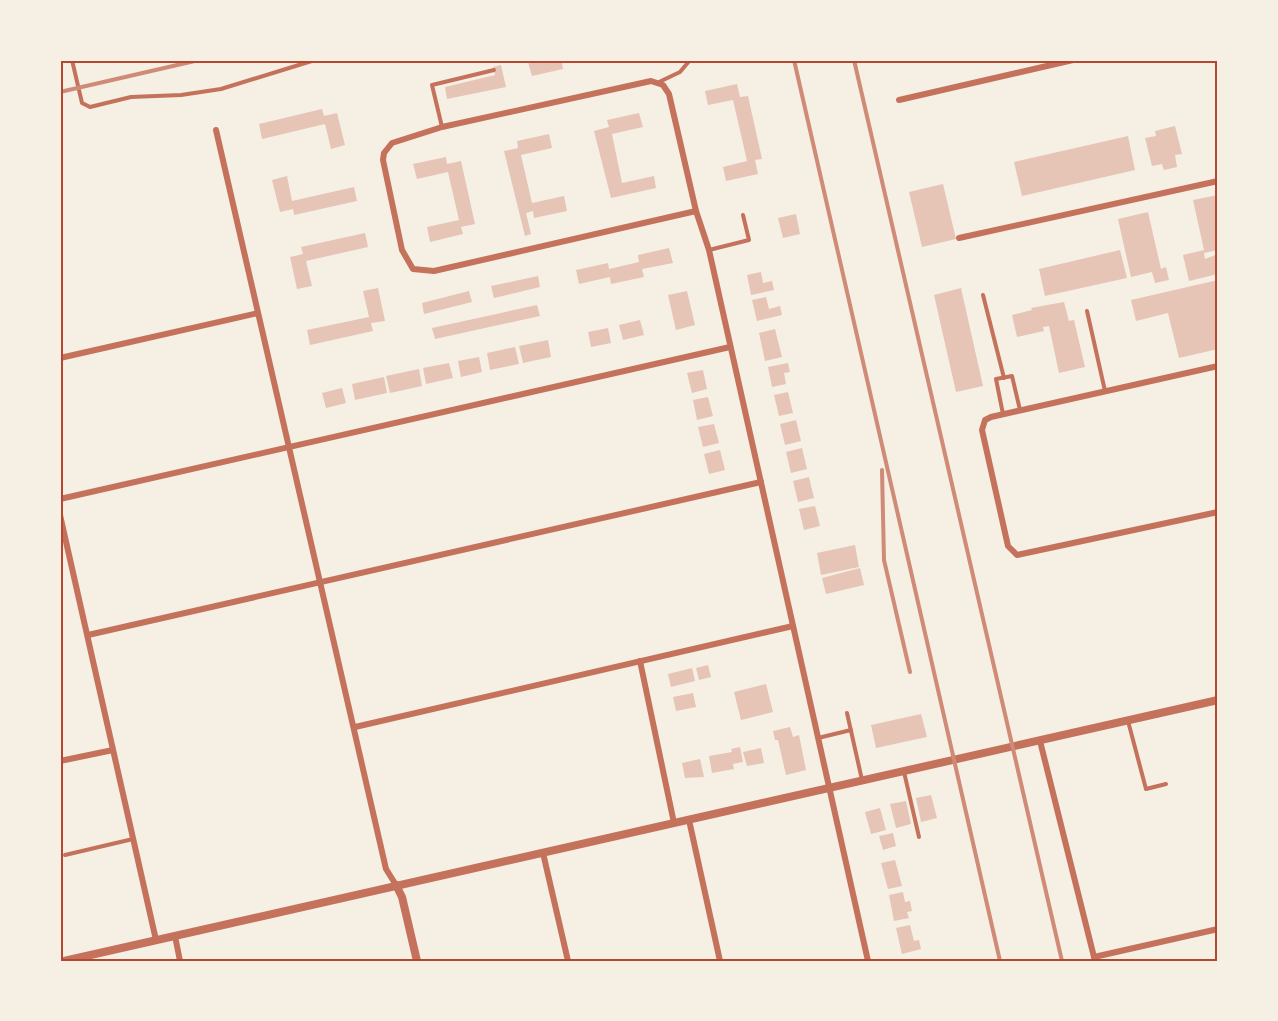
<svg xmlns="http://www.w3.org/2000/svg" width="1278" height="1021" font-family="'Nunito Sans',sans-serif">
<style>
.building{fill:#e6c5b7}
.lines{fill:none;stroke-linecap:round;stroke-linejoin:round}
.service{stroke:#c5725c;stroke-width:4}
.minor{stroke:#c5725c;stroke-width:6}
.tertiary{stroke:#c5725c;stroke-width:8}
.rail{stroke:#cf8b77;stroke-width:4}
.neatline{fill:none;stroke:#b5482f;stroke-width:2}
</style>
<rect width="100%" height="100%" fill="#f6efe4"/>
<!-- building -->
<g class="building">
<polygon points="538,60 571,60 571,61 562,63 563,69 532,76 528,62"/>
<polygon points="501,65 506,87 447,99 445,87 495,75 493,67"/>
<polygon points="737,84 740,97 748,96 762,159 755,160 758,174 726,181 723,167 747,161 733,100 708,105 705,91"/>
<polygon points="322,109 324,116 337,113 345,145 331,149 325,124 262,139 259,124"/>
<polygon points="639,113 643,127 612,134 622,183 654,176 656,188 611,198 594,131 609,127 607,120"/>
<polygon points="1175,126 1182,154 1175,155 1177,167 1164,170 1162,164 1152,166 1145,138 1156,136 1155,131"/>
<polygon points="549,134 552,148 521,155 532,203 564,196 567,211 534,218 533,211 526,213 531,234 525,236 504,151 518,148 517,141"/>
<polygon points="1128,136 1135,170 1022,196 1014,162"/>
<polygon points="446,157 447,164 461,161 475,224 461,227 463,234 430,242 427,227 459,220 448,172 417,179 413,164"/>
<polygon points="287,176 292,201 354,187 357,201 294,215 293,209 280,212 272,180"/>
<polygon points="943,184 956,239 922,247 909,192"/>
<polygon points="1218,195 1218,250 1204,253 1205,259 1218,254 1218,274 1189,281 1183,255 1204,250 1193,200"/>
<polygon points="1148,212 1161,269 1166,267 1169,280 1155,283 1152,272 1131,277 1118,219"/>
<polygon points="796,214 800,234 783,238 778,218"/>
<polygon points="365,233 368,247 306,261 312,286 297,289 290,257 303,254 301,247"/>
<polygon points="669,248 673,263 642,269 644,277 611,284 610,277 579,284 576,270 608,263 609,269 639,262 638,255"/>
<polygon points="1120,250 1127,278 1045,296 1039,269"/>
<polygon points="761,272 763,283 772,281 774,290 751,295 747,275"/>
<polygon points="538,276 540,287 494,298 491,286"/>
<polygon points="1218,280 1218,349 1179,358 1168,313 1136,321 1131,300"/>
<polygon points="378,288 385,321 371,323 373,331 310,345 307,330 369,317 363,291"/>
<polygon points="961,288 983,386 956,392 934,295"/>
<polygon points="469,291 472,302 424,314 422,303"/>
<polygon points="687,291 695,325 676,330 668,295"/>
<polygon points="766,297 769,309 780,306 782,315 757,321 752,300"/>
<polygon points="1064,302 1069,321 1074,320 1085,367 1059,373 1049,326 1043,327 1044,331 1017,337 1012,315 1032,310 1031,308"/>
<polygon points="537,305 540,316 435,339 432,328"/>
<polygon points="640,320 644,335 623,340 619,325"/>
<polygon points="608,328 611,343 591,347 588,332"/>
<polygon points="775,329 782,357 765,361 759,333"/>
<polygon points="548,340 551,357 523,363 519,346"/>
<polygon points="515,347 519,364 490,370 487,353"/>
<polygon points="479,357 482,372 461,377 458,361"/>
<polygon points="449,363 453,378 426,384 423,368"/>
<polygon points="788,363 790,372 784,373 786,384 772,387 768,367"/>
<polygon points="419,369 422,386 390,393 386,376"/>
<polygon points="703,370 707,389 692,393 687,373"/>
<polygon points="384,377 387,393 355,400 352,384"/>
<polygon points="342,388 346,403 326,408 322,393"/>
<polygon points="788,392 793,413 779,416 774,395"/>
<polygon points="708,397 713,416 697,420 693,400"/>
<polygon points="796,420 801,441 785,445 780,424"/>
<polygon points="714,424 719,443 703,447 698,427"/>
<polygon points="802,448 807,469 791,473 786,452"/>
<polygon points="720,450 725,470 709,474 704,454"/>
<polygon points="809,477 814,498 798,502 793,481"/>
<polygon points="815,506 820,526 804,530 799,509"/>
<polygon points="855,545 859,567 821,575 817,553"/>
<polygon points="860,568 864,585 826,594 822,578"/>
<polygon points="708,665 711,677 699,680 696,668"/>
<polygon points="692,668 695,681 671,687 668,674"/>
<polygon points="766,684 773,712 741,720 734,692"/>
<polygon points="693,693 696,707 676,711 673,697"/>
<polygon points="921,714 927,737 876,748 871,725"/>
<polygon points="790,727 793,737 799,735 806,770 786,775 778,740 775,740 773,731"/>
<polygon points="740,747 743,762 733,764 734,769 712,773 709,756 732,752 731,749"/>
<polygon points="761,748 764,763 747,766 743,752"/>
<polygon points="700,759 704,777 685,778 682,763"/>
<polygon points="931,795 937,818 921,822 916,798"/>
<polygon points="906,801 911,824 896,828 890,804"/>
<polygon points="880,808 886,830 871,834 865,812"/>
<polygon points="893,833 896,846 883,850 879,836"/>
<polygon points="895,860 902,886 888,889 881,863"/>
<polygon points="903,892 905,902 910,901 912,911 907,912 909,918 894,921 889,895"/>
<polygon points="910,925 914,941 919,940 921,949 902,954 896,928"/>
</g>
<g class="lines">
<!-- service -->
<g class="service">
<polyline points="72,60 82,103 90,107 131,97 181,95 221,89 315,60"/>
<polyline points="659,82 680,72 690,60"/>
<polyline points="442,127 432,85 494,70"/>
<polyline points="709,250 749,240 743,215"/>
<polyline points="983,295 1004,378"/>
<polyline points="1087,311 1105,391"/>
<polyline points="1003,414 996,379 1012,376 1020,410"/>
<polyline points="847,713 862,780"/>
<polyline points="1128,721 1146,789 1166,784"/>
<polyline points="818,738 851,730"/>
<polyline points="904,772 919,837"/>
<polyline points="65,855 133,839"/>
</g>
<!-- minor -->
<g class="minor">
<polygon points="651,81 663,85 669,94 696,211 434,271 413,269 402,250 383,160 384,153 392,143 442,127"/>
<polyline points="899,100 1073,60"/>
<polyline points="216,130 386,869 396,885"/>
<polyline points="696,211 709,250 868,961"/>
<polyline points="959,238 1218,181"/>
<polyline points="60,358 258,313"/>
<polyline points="1218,366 991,417 985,420 982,430 1008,546 1017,555 1218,512"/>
<polyline points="60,499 730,347"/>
<polyline points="60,515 156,940"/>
<polyline points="88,635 761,482"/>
<polyline points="640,661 674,823"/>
<polyline points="355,727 793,626"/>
<polyline points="1040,741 1095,961"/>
<polyline points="60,761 113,750"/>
<polyline points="689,820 720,961"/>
<polyline points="543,853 568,961"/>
<polyline points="175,936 180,961"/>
<polyline points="1094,957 1218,929"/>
</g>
<!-- tertiary -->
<g class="tertiary">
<polyline points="396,885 402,897 417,961"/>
<polyline points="64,961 1218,700"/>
</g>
<!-- rail -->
<g class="rail">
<polyline points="794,60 1000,961"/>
<polyline points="854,60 1062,961"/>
<polyline points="60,92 199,60"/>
<polyline points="882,470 884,560 910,672"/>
</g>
</g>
<!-- border -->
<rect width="1278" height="1021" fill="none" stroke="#f6efe4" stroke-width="123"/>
<rect x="62" y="62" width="1154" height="898" class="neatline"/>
</svg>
